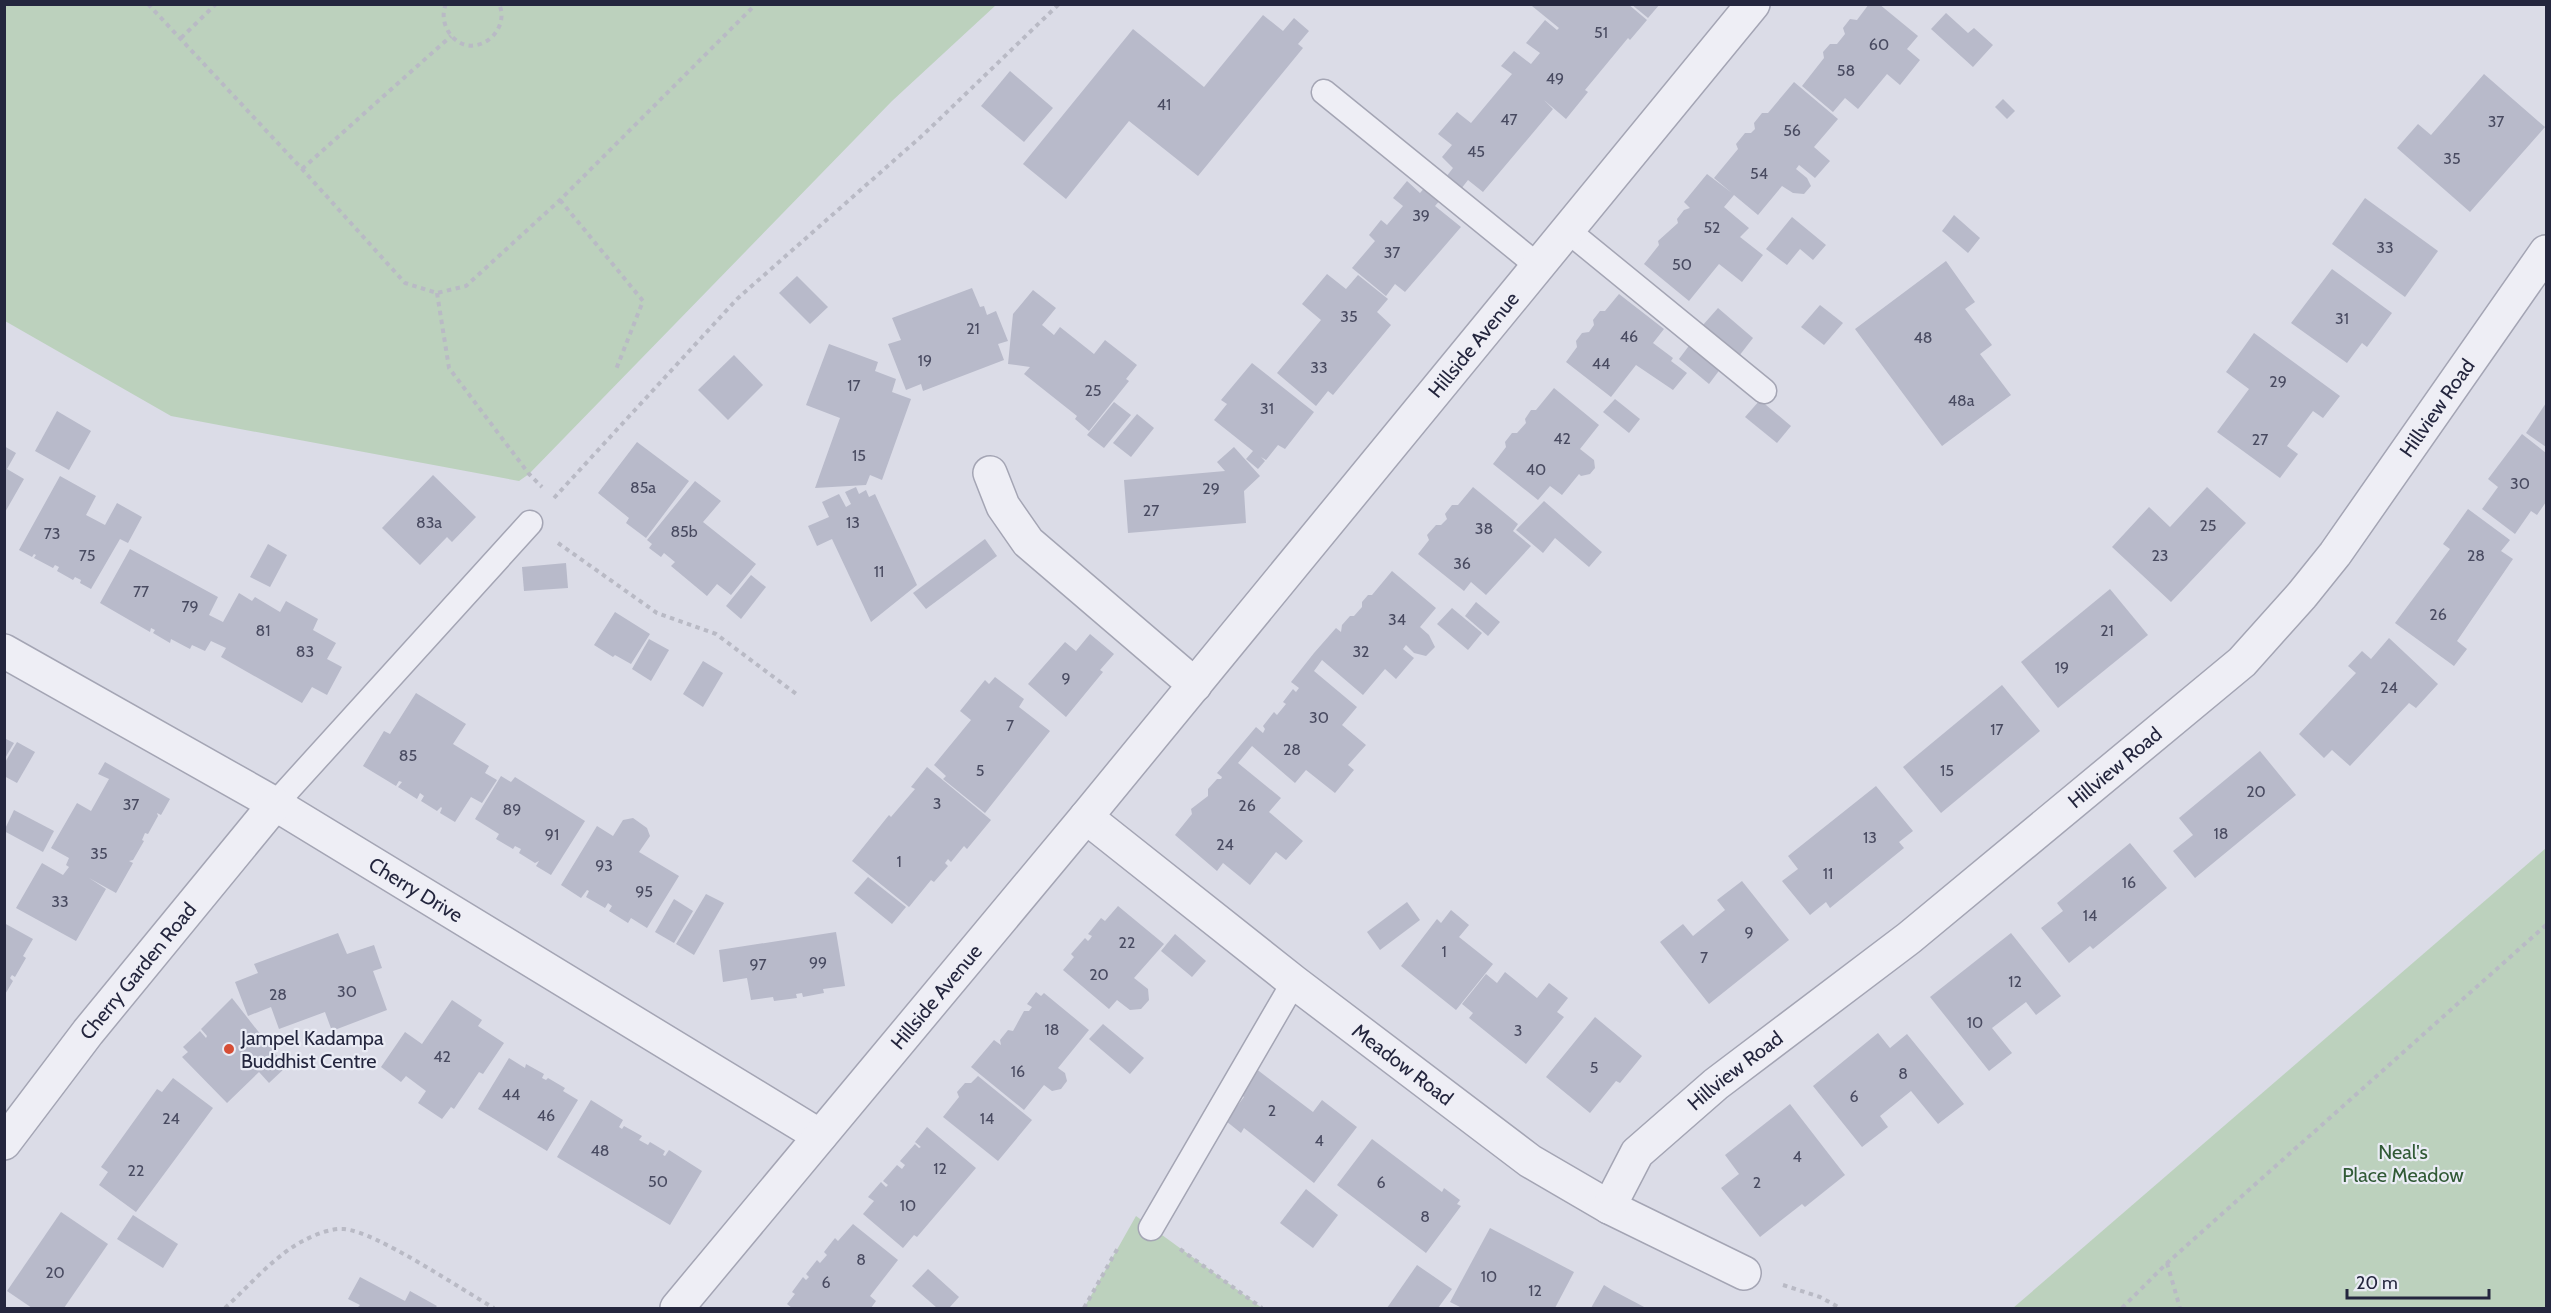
<svg xmlns="http://www.w3.org/2000/svg" width="2551" height="1313" font-family="Cabin,sans-serif">
<style>
.green{fill:#bcd1bd}
.building{fill:#b8baca}
.lines{fill:none;stroke-linecap:round;stroke-linejoin:round}
.lane-casing{stroke:#a4a5b4;stroke-width:27}
.street-casing{stroke:#a4a5b4;stroke-width:36}
.path{stroke:#b9bac5;stroke-width:4;stroke-dasharray:4.5 4.5;stroke-linecap:butt}
.lane{stroke:#eeeef5;stroke-width:24}
.street{stroke:#eeeef5;stroke-width:33}
.poi-dot{fill:#d64e36;stroke:#eaecf5;stroke-width:2}
.labels{text-anchor:middle;stroke-width:4.5;stroke-linejoin:round;paint-order:stroke}
.number-label{font-size:16px;fill:#494b61}
.street-label{font-size:20px;fill:#24263e;stroke:#eaecf5}
.poi-label{font-size:20px;fill:#24263e;stroke:#eaecf5;text-anchor:start}
.park-label{font-size:20px;fill:#315a36;stroke:#eaecf5}
</style>
<rect width="100%" height="100%" fill="#dbdce7"/>
<!-- green -->
<g class="green">
<polygon points="5,4 996,4 996,5 892,101 529,474 519,481 171,416 5,321"/>
<polygon points="2546,848 2546,1308 2013,1308"/>
<polygon points="1136,1216 1262,1308 1084,1308"/>
</g>
<!-- building -->
<g class="building">
<polygon points="1534,4 1628,4 1647,20 1630,40 1628,38 1585,90 1588,92 1566,119 1544,100 1553,109 1483,192 1468,180 1461,189 1446,177 1453,168 1442,157 1452,145 1438,134 1457,112 1471,123 1512,74 1501,66 1514,51 1531,64 1540,53 1526,43 1545,20 1557,30 1559,28 1532,6"/>
<polygon points="1631,4 1660,4 1648,18"/>
<polygon points="1869,4 1879,4 1918,36 1907,49 1920,60 1900,85 1887,74 1858,109 1845,98 1833,112 1802,86 1824,58 1823,52 1830,44 1837,44 1845,34 1843,28 1850,19 1857,20"/>
<polygon points="1946,13 1968,33 1974,28 1993,45 1973,67 1931,29"/>
<polygon points="1263,15 1283,31 1294,18 1309,31 1298,44 1303,48 1198,176 1129,121 1066,199 1023,164 1133,29 1204,87"/>
<polygon points="1010,71 1053,108 1024,142 981,106"/>
<polygon points="2484,74 2545,127 2470,212 2397,148 2418,124 2431,135"/>
<polygon points="1794,82 1838,119 1814,147 1830,161 1815,178 1799,165 1796,169 1807,178 1811,186 1804,194 1793,193 1782,186 1758,215 1734,195 1724,207 1749,228 1740,237 1763,255 1742,282 1719,264 1689,301 1644,264 1659,245 1658,241 1678,223 1677,219 1684,210 1690,208 1684,202 1707,174 1732,193 1714,178 1738,149 1736,144 1745,133 1751,133 1755,129 1754,123 1762,113 1768,113"/>
<polygon points="2003,99 2015,111 2007,119 1995,107"/>
<polygon points="1407,181 1420,193 1426,186 1441,199 1435,206 1461,227 1405,292 1395,284 1386,296 1352,268 1375,241 1369,235 1381,220 1387,225 1403,206 1393,198"/>
<polygon points="2365,198 2438,251 2405,297 2332,244"/>
<polygon points="1954,215 1980,238 1968,253 1942,231"/>
<polygon points="1792,217 1826,245 1813,260 1800,249 1787,265 1766,249"/>
<polygon points="1946,261 1975,302 1965,309 1992,345 1980,354 2011,395 1942,446 1855,329"/>
<polygon points="2332,269 2392,313 2367,347 2362,343 2347,363 2291,323"/>
<polygon points="1327,274 1346,289 1358,275 1388,299 1377,312 1391,325 1333,395 1328,391 1316,406 1277,373 1321,320 1302,304"/>
<polygon points="797,276 828,307 810,324 779,293"/>
<polygon points="972,288 980,307 984,306 987,315 996,311 1008,341 998,344 1004,360 923,391 921,384 906,390 888,344 901,340 892,318"/>
<polygon points="1033,290 1056,308 1042,325 1054,335 1060,327 1094,354 1105,340 1137,365 1126,379 1129,381 1089,431 1075,419 1077,416 1024,374 1030,367 1008,364 1013,314"/>
<polygon points="1619,294 1664,329 1653,343 1673,358 1671,361 1687,373 1673,390 1636,365 1611,397 1566,362 1577,347 1576,341 1582,333 1589,332 1594,325 1593,320 1600,311 1605,311"/>
<polygon points="1820,305 1843,323 1824,345 1801,327"/>
<polygon points="1718,308 1753,338 1739,356 1703,325"/>
<polygon points="2254,333 2340,396 2323,418 2313,411 2287,446 2298,454 2280,478 2217,432 2249,389 2226,372"/>
<polygon points="1691,343 1721,368 1709,384 1679,359"/>
<polygon points="829,344 878,362 875,371 896,379 892,392 911,399 882,480 870,475 866,485 815,488 840,418 806,405"/>
<polygon points="734,355 763,385 728,420 698,390"/>
<polygon points="1252,363 1314,412 1285,449 1278,445 1266,460 1261,457 1265,461 1258,469 1246,459 1253,451 1214,420 1227,404 1221,400"/>
<polygon points="1554,388 1599,425 1580,449 1594,460 1595,468 1590,474 1581,476 1579,474 1562,495 1550,486 1538,500 1493,464 1506,447 1505,442 1512,433 1517,433 1526,423 1525,419 1531,410 1536,410"/>
<polygon points="1615,399 1640,419 1629,433 1603,412"/>
<polygon points="1760,400 1791,426 1777,443 1745,417"/>
<polygon points="1114,402 1131,415 1104,448 1087,435"/>
<polygon points="2546,403 2546,447 2526,433"/>
<polygon points="57,411 91,431 69,470 35,451"/>
<polygon points="1137,414 1154,428 1131,457 1113,443"/>
<polygon points="2522,434 2546,453 2546,502 2537,515 2531,511 2515,534 2482,509 2498,487 2488,479"/>
<polygon points="637,442 689,481 646,538 626,523 629,518 598,493"/>
<polygon points="4,446 16,453 7,469 24,479 4,514"/>
<polygon points="1234,447 1260,476 1244,491 1246,523 1128,533 1124,480 1225,471 1217,462"/>
<polygon points="433,475 476,517 452,542 447,537 420,565 382,528"/>
<polygon points="60,476 96,496 86,515 105,525 117,503 142,517 128,543 120,539 91,589 80,583 81,580 75,577 73,580 57,571 59,567 55,565 53,568 34,558 36,555 34,554 32,557 19,550"/>
<polygon points="695,481 721,501 703,522 756,564 731,595 717,584 707,596 671,566 675,562 664,553 661,557 649,548 652,544 647,540"/>
<polygon points="856,487 859,494 866,490 869,497 875,494 917,585 871,622 832,539 817,546 808,526 829,517 822,502 839,494 846,507 851,504 845,492"/>
<polygon points="1473,487 1518,524 1513,531 1531,546 1486,595 1471,582 1464,591 1418,554 1429,540 1427,535 1436,525 1441,525 1447,519 1445,514 1452,505 1458,505"/>
<polygon points="2207,487 2246,523 2171,602 2112,547 2149,507 2170,527"/>
<polygon points="1544,501 1602,552 1589,567 1555,538 1543,553 1516,530"/>
<polygon points="2468,509 2510,540 2501,551 2513,559 2457,641 2467,649 2454,666 2395,623 2450,549 2443,544"/>
<polygon points="985,539 997,556 926,609 913,593"/>
<polygon points="268,544 287,555 270,587 250,577"/>
<polygon points="130,549 218,597 209,615 223,622 239,593 252,601 255,597 280,612 286,601 318,619 313,630 336,643 327,659 342,667 327,695 312,687 302,703 221,657 226,648 211,641 205,651 192,645 190,649 171,639 170,643 153,633 155,630 151,628 150,632 100,603"/>
<polygon points="566,563 568,588 524,591 522,567"/>
<polygon points="1392,571 1436,608 1420,627 1429,635 1435,647 1426,656 1414,653 1406,645 1403,649 1414,658 1396,679 1385,669 1363,695 1322,660 1314,671 1357,707 1342,725 1366,745 1348,765 1354,770 1335,793 1306,770 1295,783 1252,746 1238,763 1281,798 1269,812 1303,841 1286,860 1276,852 1250,885 1223,863 1217,871 1175,835 1192,814 1191,809 1208,796 1208,789 1217,779 1221,779 1222,777 1217,773 1256,727 1263,733 1265,729 1263,726 1274,712 1277,715 1286,704 1283,702 1293,689 1296,692 1299,688 1291,682 1314,653 1336,628 1341,632 1342,625 1350,616 1354,616 1362,607 1362,602 1368,595 1372,595"/>
<polygon points="751,575 766,587 741,619 726,606"/>
<polygon points="2110,589 2148,635 2058,708 2021,662"/>
<polygon points="1476,602 1500,622 1488,636 1465,616"/>
<polygon points="1452,608 1482,633 1468,650 1437,624"/>
<polygon points="615,612 650,634 631,664 615,655 613,657 594,645"/>
<polygon points="1090,634 1114,654 1100,670 1103,672 1066,717 1028,684 1065,642 1076,651"/>
<polygon points="2389,638 2438,684 2416,708 2409,703 2350,766 2332,750 2324,758 2299,734 2356,673 2348,666 2362,651 2371,659"/>
<polygon points="649,639 669,650 651,681 632,669"/>
<polygon points="703,661 723,673 703,707 683,694"/>
<polygon points="995,677 1024,699 1019,707 1050,731 985,813 943,779 946,776 934,765 971,720 960,711 985,680 989,684"/>
<polygon points="2002,685 2040,731 1941,813 1903,767"/>
<polygon points="416,693 466,724 453,744 489,766 485,773 497,780 482,803 471,797 455,822 440,813 442,808 441,807 437,811 421,801 424,796 420,793 417,799 398,787 402,782 399,781 396,786 363,766 384,731 390,734"/>
<polygon points="4,738 14,743 4,760"/>
<polygon points="17,742 35,752 17,783 4,776 4,764"/>
<polygon points="2260,751 2296,795 2195,878 2173,851 2193,835 2179,818"/>
<polygon points="105,762 170,799 161,815 157,813 158,816 148,834 145,833 142,840 144,841 133,860 129,861 133,863 116,893 89,878 106,889 76,941 16,908 42,863 63,875 69,867 66,865 69,858 51,848 77,803 91,811 109,779 98,774"/>
<polygon points="927,767 991,820 967,849 964,846 951,862 948,859 945,863 948,866 934,882 931,880 909,907 852,861 889,815 891,817 915,789 911,787"/>
<polygon points="501,776 511,782 515,777 585,821 551,875 536,866 539,861 535,863 519,853 521,849 515,846 513,849 496,839 499,834 475,819"/>
<polygon points="1876,786 1913,831 1899,842 1904,848 1830,908 1826,902 1810,915 1782,881 1798,869 1788,856"/>
<polygon points="14,810 54,831 43,852 4,831"/>
<polygon points="633,818 647,828 650,836 639,852 679,876 647,928 631,918 628,923 609,911 612,906 608,903 605,908 586,897 589,891 587,890 581,898 561,885 597,826 613,836 623,820"/>
<polygon points="2130,843 2167,888 2093,949 2090,946 2069,963 2041,928 2063,911 2057,903"/>
<polygon points="868,877 906,907 892,924 854,893"/>
<polygon points="1742,881 1789,940 1709,1004 1660,942 1683,924 1693,936 1725,910 1717,900"/>
<polygon points="706,894 724,903 694,955 676,944"/>
<polygon points="674,899 693,911 674,943 655,932"/>
<polygon points="1407,902 1420,920 1380,950 1367,932"/>
<polygon points="1118,906 1164,944 1134,978 1148,989 1149,1000 1141,1009 1130,1010 1117,1000 1109,1009 1063,970 1074,957 1071,954 1085,938 1088,941 1090,939 1092,936 1088,934 1101,918 1105,921"/>
<polygon points="1451,910 1469,925 1459,937 1493,964 1456,1010 1401,966 1437,919 1441,923"/>
<polygon points="4,923 33,939 23,956 26,958 15,977 12,975 10,978 13,981 4,996"/>
<polygon points="836,932 845,986 823,989 824,993 803,997 802,993 796,994 797,998 774,1001 773,997 751,1000 747,978 723,982 719,950"/>
<polygon points="338,933 347,954 374,945 382,968 373,971 387,1010 332,1031 325,1012 279,1029 271,1007 248,1016 235,982 258,973 254,964"/>
<polygon points="2011,933 2061,996 2036,1015 2026,1002 1992,1028 2012,1053 1989,1071 1930,997"/>
<polygon points="1175,934 1206,961 1192,977 1161,951"/>
<polygon points="1505,972 1537,998 1549,983 1568,998 1557,1012 1564,1017 1526,1064 1469,1018 1473,1013 1462,1004 1486,974 1497,983"/>
<polygon points="1036,992 1041,996 1044,993 1089,1030 1058,1068 1065,1073 1067,1081 1061,1089 1052,1091 1044,1085 1024,1110 971,1067 994,1040 1001,1045 1000,1040 1008,1030 1013,1031 1024,1011 1029,1011 1032,1007 1027,1004"/>
<polygon points="232,998 286,1067 269,1083 259,1072 227,1103 182,1057 188,1052 183,1047 200,1031 206,1038 207,1036 201,1029"/>
<polygon points="452,1000 482,1020 478,1026 504,1043 483,1074 479,1072 454,1109 451,1107 442,1119 418,1103 426,1091 406,1076 401,1082 381,1067 405,1032 422,1044"/>
<polygon points="1595,1017 1642,1056 1620,1083 1616,1081 1590,1113 1546,1077"/>
<polygon points="1103,1024 1144,1058 1130,1074 1089,1039"/>
<polygon points="1878,1033 1890,1048 1907,1034 1964,1104 1938,1124 1911,1091 1880,1116 1888,1127 1862,1147 1813,1086"/>
<polygon points="509,1058 525,1068 526,1064 544,1074 542,1078 546,1080 548,1078 565,1088 563,1091 578,1100 547,1151 478,1109"/>
<polygon points="1255,1068 1313,1112 1322,1100 1357,1127 1314,1183 1244,1128 1241,1133 1226,1121 1244,1097 1239,1093"/>
<polygon points="978,1076 1032,1120 998,1161 943,1117 959,1097 957,1092 965,1083 971,1083"/>
<polygon points="173,1078 213,1108 136,1212 99,1185 108,1172 101,1167 157,1089 162,1092"/>
<polygon points="591,1100 623,1120 619,1127 622,1129 624,1126 642,1136 639,1140 648,1145 650,1142 665,1151 663,1155 665,1156 669,1150 702,1171 670,1225 557,1157"/>
<polygon points="1790,1104 1845,1175 1805,1207 1802,1204 1760,1237 1721,1188 1739,1174 1725,1155"/>
<polygon points="927,1127 976,1168 917,1237 914,1235 903,1248 863,1214 874,1201 868,1197 881,1182 886,1187 888,1185 883,1181 897,1165 902,1169 905,1165 900,1161 915,1144 919,1148 921,1147 915,1142"/>
<polygon points="1372,1139 1442,1192 1444,1188 1460,1200 1457,1204 1461,1206 1426,1253 1337,1185"/>
<polygon points="1306,1189 1338,1215 1313,1248 1280,1223"/>
<polygon points="61,1212 108,1244 64,1308 32,1308 7,1291"/>
<polygon points="133,1215 178,1244 163,1268 117,1239"/>
<polygon points="853,1224 898,1260 870,1296 876,1301 871,1308 792,1308 787,1304 795,1294 792,1292 803,1277 806,1280 809,1277 806,1274 817,1260 820,1263 827,1255 824,1252 835,1238 838,1241"/>
<polygon points="1490,1228 1574,1272 1555,1308 1462,1308 1450,1302"/>
<polygon points="1417,1265 1452,1289 1438,1308 1387,1308"/>
<polygon points="928,1269 959,1297 949,1308 937,1308 912,1286"/>
<polygon points="360,1277 405,1301 410,1291 437,1306 435,1308 357,1308 360,1305 348,1299"/>
<polygon points="1604,1285 1612,1290 1646,1308 1591,1308"/>
</g>
<g class="lines">
<defs>
<g id="lane">
<polyline points="1324,92 1538,266"/>
<polyline points="1567,230 1764,391"/>
<polyline points="275,804 530,523"/>
<polyline points="1151,1228 1294,982"/>
</g>
<g id="street">
<polyline points="990,473 1003,506 1028,542 1195,685"/>
<path id="s1" d="M4,651l271,153 545,332"/>
<path id="s2" d="M1086,817l208,165 236,179 79,46 135,66"/>
<path id="s3" d="M4,1143l84,-111 187,-228"/>
<path id="s4" d="M1609,1207l28,-54 79,-69 193,-146 333,-276 60,-67 33,-41 211,-302"/>
<path id="s5" d="M677,1308l409,-491 667,-813"/>
</g>
</defs>
<!-- lane casing -->
<use href="#lane" class="lane-casing"/>
<!-- street casing -->
<use href="#street" class="street-casing"/>
<!-- path -->
<g class="path">
<polyline points="148,4 302,169 405,283 437,293 466,286 560,200 756,4"/>
<path d="M446,4c-9,20 9,46 31,41 18,-4 30,-24 22,-41"/>
<polyline points="181,38 216,4"/>
<polyline points="302,169 451,36"/>
<polyline points="560,200 643,301 615,372"/>
<polyline points="437,293 449,368 529,474 542,487"/>
<polyline points="554,498 737,299 924,134 1059,4"/>
<polyline points="558,543 657,613 716,634 799,696"/>
<polyline points="1180,1249 1262,1308"/>
<polyline points="2167,1263 2180,1308"/>
<polyline points="1783,1285 1820,1297 1840,1308"/>
<path d="M225,1308c23,-21 52,-55 80,-68 11,-6 27,-12 39,-11 33,3 118,61 150,79"/>
<polyline points="1084,1308 1119,1246"/>
<polyline points="2122,1308 2167,1263 2546,925"/>
</g>
<!-- lane -->
<use href="#lane" class="lane"/>
<!-- street -->
<use href="#street" class="street"/>
</g>
<!-- markers -->
<circle class="poi-dot" cx="229" cy="1049" r="6"/>
<g class="labels">
<!-- number labels -->
<g class="number-label">
<text x="1601" y="38">51</text>
<text x="1879" y="50">60</text>
<text x="1846" y="76">58</text>
<text x="1555" y="84">49</text>
<text x="1164" y="110">41</text>
<text x="1509" y="125">47</text>
<text x="2496" y="127">37</text>
<text x="1792" y="136">56</text>
<text x="1476" y="157">45</text>
<text x="2452" y="164">35</text>
<text x="1759" y="179">54</text>
<text x="1421" y="221">39</text>
<text x="1712" y="233">52</text>
<text x="2385" y="253">33</text>
<text x="1392" y="258">37</text>
<text x="1682" y="270">50</text>
<text x="1349" y="322">35</text>
<text x="2342" y="324">31</text>
<text x="973" y="334">21</text>
<text x="1629" y="342">46</text>
<text x="1923" y="343">48</text>
<text x="925" y="366">19</text>
<text x="1601" y="369">44</text>
<text x="1319" y="373">33</text>
<text x="2278" y="387">29</text>
<text x="854" y="391">17</text>
<text x="1093" y="396">25</text>
<text x="1961" y="406">48a</text>
<text x="1267" y="414">31</text>
<text x="1562" y="444">42</text>
<text x="2260" y="445">27</text>
<text x="859" y="461">15</text>
<text x="1536" y="475">40</text>
<text x="2520" y="489">30</text>
<text x="643" y="493">85a</text>
<text x="1211" y="494">29</text>
<text x="1151" y="516">27</text>
<text x="429" y="528">83a</text>
<text x="853" y="528">13</text>
<text x="2208" y="531">25</text>
<text x="1484" y="534">38</text>
<text x="684" y="537">85b</text>
<text x="52" y="539">73</text>
<text x="87" y="561">75</text>
<text x="2160" y="561">23</text>
<text x="2476" y="561">28</text>
<text x="1462" y="569">36</text>
<text x="879" y="577">11</text>
<text x="141" y="597">77</text>
<text x="190" y="612">79</text>
<text x="2438" y="620">26</text>
<text x="1397" y="625">34</text>
<text x="263" y="636">81</text>
<text x="2107" y="636">21</text>
<text x="305" y="657">83</text>
<text x="1361" y="657">32</text>
<text x="2062" y="673">19</text>
<text x="1066" y="684">9</text>
<text x="2389" y="693">24</text>
<text x="1319" y="723">30</text>
<text x="1010" y="731">7</text>
<text x="1997" y="735">17</text>
<text x="1292" y="755">28</text>
<text x="408" y="761">85</text>
<text x="980" y="776">5</text>
<text x="1947" y="776">15</text>
<text x="2256" y="797">20</text>
<text x="937" y="809">3</text>
<text x="131" y="810">37</text>
<text x="1247" y="811">26</text>
<text x="512" y="815">89</text>
<text x="2221" y="839">18</text>
<text x="552" y="840">91</text>
<text x="1870" y="843">13</text>
<text x="1225" y="850">24</text>
<text x="99" y="859">35</text>
<text x="899" y="867">1</text>
<text x="604" y="871">93</text>
<text x="1828" y="879">11</text>
<text x="2129" y="888">16</text>
<text x="644" y="897">95</text>
<text x="60" y="907">33</text>
<text x="2090" y="921">14</text>
<text x="1749" y="938">9</text>
<text x="1127" y="948">22</text>
<text x="1444" y="957">1</text>
<text x="1704" y="963">7</text>
<text x="818" y="968">99</text>
<text x="758" y="970">97</text>
<text x="1099" y="980">20</text>
<text x="2015" y="987">12</text>
<text x="347" y="997">30</text>
<text x="278" y="1000">28</text>
<text x="1975" y="1028">10</text>
<text x="1052" y="1035">18</text>
<text x="1518" y="1036">3</text>
<text x="442" y="1062">42</text>
<text x="1594" y="1073">5</text>
<text x="1018" y="1077">16</text>
<text x="1903" y="1079">8</text>
<text x="511" y="1100">44</text>
<text x="1854" y="1102">6</text>
<text x="1272" y="1116">2</text>
<text x="546" y="1121">46</text>
<text x="171" y="1124">24</text>
<text x="987" y="1124">14</text>
<text x="1319" y="1146">4</text>
<text x="600" y="1156">48</text>
<text x="1797" y="1162">4</text>
<text x="940" y="1174">12</text>
<text x="136" y="1176">22</text>
<text x="658" y="1187">50</text>
<text x="1381" y="1188">6</text>
<text x="1757" y="1188">2</text>
<text x="908" y="1211">10</text>
<text x="1425" y="1222">8</text>
<text x="861" y="1265">8</text>
<text x="55" y="1278">20</text>
<text x="1489" y="1282">10</text>
<text x="826" y="1288">6</text>
<text x="1535" y="1296">12</text>
</g>
<!-- street labels -->
<g class="street-label">
<text dy="7" stroke="none"><textPath href="#s5" startOffset="1250">Hillside Avenue</textPath></text>
<text dy="7" stroke="none"><textPath href="#s4" startOffset="1161">Hillview Road</textPath></text>
<text dy="7" stroke="none"><textPath href="#s4" startOffset="675">Hillview Road</textPath></text>
<text dy="7" stroke="none"><textPath href="#s1" startOffset="476">Cherry Drive</textPath></text>
<text dy="7" stroke="none"><textPath href="#s3" startOffset="218">Cherry Garden Road</textPath></text>
<text dy="7" stroke="none"><textPath href="#s5" startOffset="405">Hillside Avenue</textPath></text>
<text dy="7" stroke="none"><textPath href="#s2" startOffset="402">Meadow Road</textPath></text>
<text dy="7" stroke="none"><textPath href="#s4" startOffset="189">Hillview Road</textPath></text>
</g>
<!-- poi labels -->
<g class="poi-label">
<text x="241" y="1045">Jampel Kadampa<tspan x="241" dy="23">Buddhist Centre</tspan></text>
</g>
<!-- park labels -->
<g class="park-label">
<text x="2403" y="1159">Neal's<tspan x="2403" dy="23">Place Meadow</tspan></text>
</g>
</g>
<!-- border -->
<rect width="2551" height="1313" fill="none" stroke="#24263e" stroke-width="12"/>
<!-- scale -->
<path d="M2347 1289v9h142v-9" fill="none" stroke="#24263e" stroke-width="3"/>
<text x="2356" y="1289" font-size="18" fill="#24263e" stroke="#eaecf5" stroke-width="4.5" paint-order="stroke">20 m</text>
</svg>
